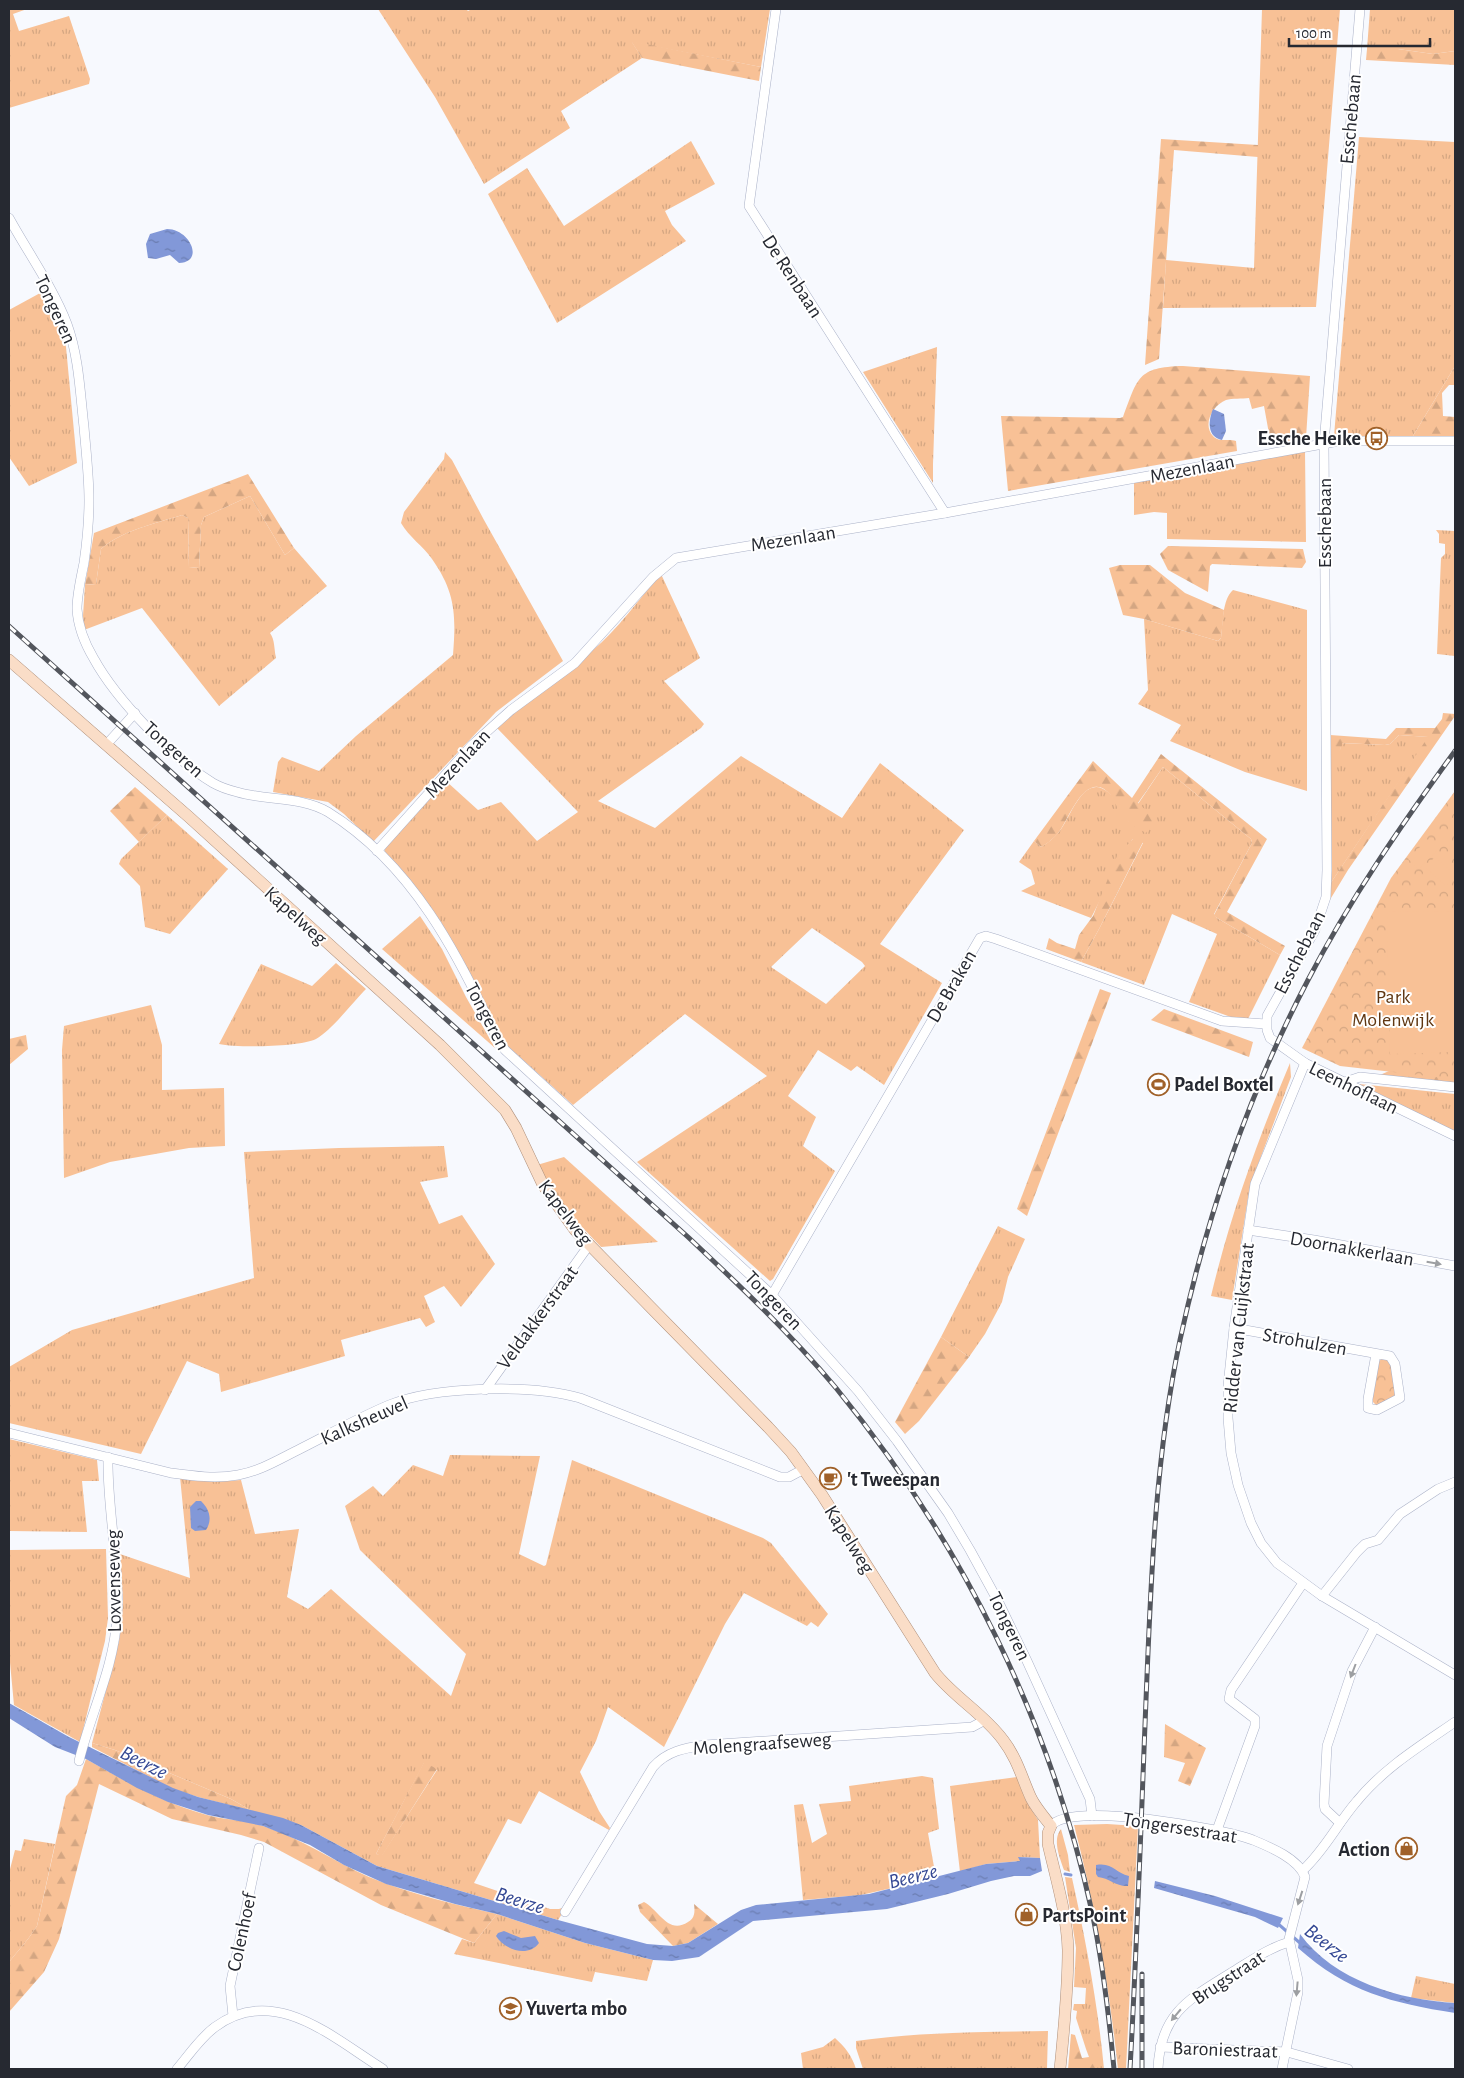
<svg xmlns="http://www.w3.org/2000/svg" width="1464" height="2078" font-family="'Alegreya Sans',sans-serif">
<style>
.grass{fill:url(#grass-tufts);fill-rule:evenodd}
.forest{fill:url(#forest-firs)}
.park{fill:url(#park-crowns)}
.pitch{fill:#f8c196}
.water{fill:url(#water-ripples)}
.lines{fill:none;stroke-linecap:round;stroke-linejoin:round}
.stream{stroke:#8298d8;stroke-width:3}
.minor-casing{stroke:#abb2c8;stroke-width:10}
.major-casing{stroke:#ae8f7a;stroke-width:12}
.minor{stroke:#fff;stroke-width:9}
.major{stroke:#faddc7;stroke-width:11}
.rail-casing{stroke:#53565d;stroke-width:5}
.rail{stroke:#fff;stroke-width:3;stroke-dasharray:9;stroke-linecap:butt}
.oneway{fill:#9d9fa2}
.labels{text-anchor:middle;stroke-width:4;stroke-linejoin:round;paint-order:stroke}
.street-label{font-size:20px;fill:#262931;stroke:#fff}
.poi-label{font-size:20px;font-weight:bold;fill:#262931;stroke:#fff;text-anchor:start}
.park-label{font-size:20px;fill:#603712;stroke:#fff}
.water-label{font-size:21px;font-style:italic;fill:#344894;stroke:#fff}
</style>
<defs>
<pattern id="grass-tufts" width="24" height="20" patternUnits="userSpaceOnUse" patternTransform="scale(1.25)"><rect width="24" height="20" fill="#f8c196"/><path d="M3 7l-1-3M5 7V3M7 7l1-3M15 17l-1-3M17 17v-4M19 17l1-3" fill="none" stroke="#d4a682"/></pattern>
<pattern id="forest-firs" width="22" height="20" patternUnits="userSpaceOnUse" patternTransform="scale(1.25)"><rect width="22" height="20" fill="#f8c196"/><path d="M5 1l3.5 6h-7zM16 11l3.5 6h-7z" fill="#d4a682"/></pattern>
<pattern id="park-crowns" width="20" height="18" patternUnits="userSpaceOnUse" patternTransform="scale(1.25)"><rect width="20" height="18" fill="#f8c196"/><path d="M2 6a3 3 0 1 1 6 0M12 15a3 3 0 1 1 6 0" fill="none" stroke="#d4a682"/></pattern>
<pattern id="water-ripples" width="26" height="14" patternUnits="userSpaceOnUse" patternTransform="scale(1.25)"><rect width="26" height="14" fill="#8298d8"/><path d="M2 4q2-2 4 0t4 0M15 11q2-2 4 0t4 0" fill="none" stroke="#6a7cb0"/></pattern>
</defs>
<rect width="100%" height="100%" fill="#f7f9fe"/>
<!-- grass -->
<g class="grass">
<polygon points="9,9 27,9 13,14 19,31 69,16 90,79 89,84 9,108"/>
<polygon points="378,9 466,9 468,11 472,9 770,9 761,67 632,42 642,58 561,111 570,128 484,184 435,97"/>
<polygon points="1262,9 1340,9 1316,307 1163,308 1166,260 1254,268"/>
<polygon points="1370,9 1455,9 1455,51 1433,54 1398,49 1367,49"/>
<polygon points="1359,137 1455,142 1455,366 1413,436 1334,436"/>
<polygon points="691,141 715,184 665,211 672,225 686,241 557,323 488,194 527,168 564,226"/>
<polygon points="42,292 62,332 66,347 77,463 29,486 9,457 9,310"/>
<polygon points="937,347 933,464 933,483 863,372"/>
<polygon points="1305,451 1306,542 1167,539 1167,513 1154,512 1134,515 1134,482"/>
<path d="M445,452l7,8 32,60 79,141 -67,51 -123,130 -29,-28 -16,-12 -55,-10 5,-30 4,-5 37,14 37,-35 97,-81c3,-39 3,-62 -21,-96 -9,-13 -23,-22 -31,-36l3,-11 40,-53z"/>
<path d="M250,496l35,59 9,-7 33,38 -57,47c5,7 4,16 6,25l-57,48 -77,-98 -58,22 -1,-14 2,-31 11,-1 5,-35c22,-19 53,-25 81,-34l6,3 1,49 10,1 2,-43 3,-8z"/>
<polygon points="1436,530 1455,531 1455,656 1437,654 1441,558 1445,554 1445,544 1439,543 1439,534"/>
<path d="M661,574l39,84 -36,23 40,43 -3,4 -103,73 57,27 86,-72 101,62 38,-55 84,67 -84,114 62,39 -58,102 -27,-19 -6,5 -33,-21 -30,46 28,21 -13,29 32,25 -62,108 -3,2 -133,-119 130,-86 -82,-62 -112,91 -71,-64 -61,-119 -57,-70 2,-5 60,-66 32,29 23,-8 36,39 41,-29 -82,-85c31,-26 65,-49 96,-76 27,-23 46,-51 69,-77zM812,928l50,34 3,4 -39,38 -55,-37z"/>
<path d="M1233,590l74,20v181l-62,-19 -75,-31 11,-16 -43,-21 10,-14 -4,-71 74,22 3,-3c2,-15 1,-38 12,-48z"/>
<polygon points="1399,735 1429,737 1330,884 1330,751 1340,750 1341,743 1385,745 1390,744"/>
<path d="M1163,767l88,72 1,4 -38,71 3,4 63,37 -33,66h-5l-53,-19 28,-68 -45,-20 -28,71 -63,-23 18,-33 44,-86 -10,-4 -5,6 -37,73 -70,-27 14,-7 -4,-14 -12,-8 15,-21 7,6c7,-4 13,-9 18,-15 11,-13 25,-62 50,-39 9,8 12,21 20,29l9,-18z"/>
<polygon points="167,815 228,869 170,934 145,927 140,886 119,864 121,859"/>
<polygon points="420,916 442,949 466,997 495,1048 382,949"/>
<path d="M336,963l30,26c-13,13 -35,42 -50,50 -17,8 -78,9 -97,5l42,-80 51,22z"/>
<polygon points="151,1005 162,1045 162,1090 224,1088 225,1146 189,1148 110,1162 64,1178 62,1050 64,1026"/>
<path d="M1290,1063l1,14 -40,106 -3,15 -16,102 -21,-4c19,-80 47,-157 79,-233z"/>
<polygon points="1359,1084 1455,1094 1455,1134 1360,1085"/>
<polygon points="444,1146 448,1177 420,1182 439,1224 462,1215 495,1264 461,1307 444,1286 424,1296 435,1322 426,1327 420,1318 341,1340 345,1356 221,1392 219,1374 187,1361 141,1454 9,1423 9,1367 72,1330 254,1278 244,1152 339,1148"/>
<polygon points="564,1157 658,1242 601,1247 561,1205 537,1165"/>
<polygon points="998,1226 1025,1239 1008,1277 1002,1302 985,1334 969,1357 941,1337"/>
<polygon points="9,1439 97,1460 99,1481 82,1481 87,1532 9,1531"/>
<path d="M450,1455l90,1 -21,98 25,12 2,-1 26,-105 191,78 8,5 57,71 -10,13 -7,-5 -4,4 -63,-33 -19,31 -61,123 -56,-40 -12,34 -16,31 19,39 11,17 -1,2 -70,-39 -18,33 -13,-5 -34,64 76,26h9l8,-3 -9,14 -181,-54 -76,-41 -49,-14 -21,-12 -116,-49 -23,-7 27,-102 3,-20 1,-21 -3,-46 70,24 -10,-101 48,4 13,-1 14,54 44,-5 -12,68 21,12 23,-20 120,107 15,-42 -106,-104 -15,-44 28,-20 10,10 30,-31 30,11zM424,1763l13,7 -55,85 -6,-1z"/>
<polygon points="106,1549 108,1618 105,1641 80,1742 14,1705 9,1652 9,1550"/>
<polygon points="922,1776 933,1778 939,1829 928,1833 936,1878 861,1895 803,1900 794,1805 803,1804 812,1843 827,1834 819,1804 851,1801 849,1786"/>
<polygon points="1017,1777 1026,1801 1038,1820 1040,1858 1019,1857 1020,1861 986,1864 960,1872 950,1786"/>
<path d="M1107,1824l31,2 -12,243h-8c-9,-84 -23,-163 -44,-244z"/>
<path d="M1061,1829l7,26 2,17 -6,-2c-4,-12 -12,-30 -3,-41z"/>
<polygon points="24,1839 55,1844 37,1926 28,1939 9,1962 9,1873 15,1850 21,1851"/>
<path d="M1065,1877l7,1c14,63 26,128 32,191h-8v-20h-10l-10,-31 1,-7 -4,-1 1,-6h11l1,-16 -12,-1 2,-39z"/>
<polygon points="497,1914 585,1943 653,1960 647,1981 595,1972 592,1982 454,1954 462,1939 474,1943"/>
<polygon points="1416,1976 1455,1984 1455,2003 1411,1998"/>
<path d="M1048,2031l-1,38h-184l-7,-21v-7c63,-9 128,-9 192,-10z"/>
<path d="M835,2038c10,9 17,18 21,31h-53l-2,-16 22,-6z"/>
</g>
<!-- forest -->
<g class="forest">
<polygon points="631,41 761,67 759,81 642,58"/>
<polygon points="1367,49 1398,49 1433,54 1455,51 1455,65 1366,60"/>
<polygon points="1161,139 1258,145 1258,157 1174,150 1159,359 1145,365"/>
<path d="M1183,366l127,10 -4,62 -35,7 -7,-39 -12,3 -3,-11c-7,1 -17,0 -23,2 -13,5 -24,24 -13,36 6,7 15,2 23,5l1,10 -229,40 -7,-75 119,2 3,-1c15,-39 14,-50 60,-51z"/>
<polygon points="1455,366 1455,385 1449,385 1442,393 1443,416 1455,417 1455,436 1413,436"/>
<path d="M248,474l46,74 -9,7 -35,-59 -46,21 -3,8 -2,43 -10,-1 -1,-49 -6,-3c-28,9 -59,15 -81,34l-5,35 -11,1 9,-52z"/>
<polygon points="1168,546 1303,549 1306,562 1302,568 1212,564 1210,566 1208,592 1168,570 1160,554"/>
<polygon points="1120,565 1150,565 1185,593 1224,610 1221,638 1218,641 1144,619 1123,615 1109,568"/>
<polygon points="1443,713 1455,714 1455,716 1348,870 1328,903 1330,884 1428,737 1399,735 1390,744 1385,745 1342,743 1340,750 1338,752 1330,751 1330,735 1386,739 1396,728 1435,728 1442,719"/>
<path d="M1161,754l106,85 -40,73 58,34 -5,9 -63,-37 -3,-3 38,-72 -1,-4 -88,-72 -25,36 17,16 -9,14c-9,-5 -19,-10 -25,-19 -6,-9 -7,-18 -17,-25 -20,-12 -35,28 -43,40 -5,8 -13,14 -20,18l-7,-6 59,-80 39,37z"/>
<polygon points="135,787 167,815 139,842 110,811"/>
<polygon points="1138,838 1143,842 1099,929 1081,962 1046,949 1049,938 1057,943 1075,949 1079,935 1093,916 1117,856 1133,839"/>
<polygon points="1100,989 1111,993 1027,1216 1017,1209"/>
<polygon points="1164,1009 1253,1042 1249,1057 1151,1020"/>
<polygon points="26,1035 28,1049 9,1065 9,1039"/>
<polygon points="1389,1071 1455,1071 1455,1085 1380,1075"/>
<polygon points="941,1337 969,1357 919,1421 905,1434 895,1422"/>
<polygon points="1165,1724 1206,1748 1190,1786 1178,1781 1185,1763 1164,1757"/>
<polygon points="92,1743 115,1750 231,1799 252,1811 198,1797 173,1789 92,1747"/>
<path d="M86,1759c39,22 77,44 121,56 18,5 38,5 56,11 38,12 70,35 106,51 41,17 85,27 128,37l-23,29 -93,-38 -117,-63 -23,-7 -69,-16 -73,-35 -40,155 -15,33 -35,40v-50l19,-23 9,-13 29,-130 11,-11z"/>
<polygon points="424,1762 437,1769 382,1856 376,1854"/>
<path d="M644,1902c15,8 24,33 44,20 7,-4 7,-10 6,-18l24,20 -30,19 -15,3 -33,-34 -2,-7z"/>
<polygon points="1071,2034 1075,2035 1082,2058 1089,2057 1086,2049 1096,2048 1096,2069 1068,2069"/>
</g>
<!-- park -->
<g class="park">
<polygon points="1455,791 1455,1079 1340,1066 1302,1048 1391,878"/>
<polygon points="1383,1358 1391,1361 1396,1395 1379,1406 1376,1405 1371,1400 1379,1361"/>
</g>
<!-- pitch -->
<g class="pitch">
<polygon points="1428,839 1438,849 1419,869 1408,859"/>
<polygon points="1435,857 1455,875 1446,886 1425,867"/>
<polygon points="1455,911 1455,1052 1390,1054 1387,912"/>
</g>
<!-- water -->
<g class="water">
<path d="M167,229c23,0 38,33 12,34l-9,-8 -14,4 -8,-1 -2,-14 4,-10z"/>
<path d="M1213,409l11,5 2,17 -4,9c-15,-3 -14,-19 -9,-31z"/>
<path d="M196,1501h5c8,8 12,18 5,29l-11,1 -4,-3 -1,-21z"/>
<polygon points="9,1703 69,1737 173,1788 198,1797 283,1818 301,1825 377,1866 558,1920 647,1944 673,1946 688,1943 741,1910 756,1905 869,1894 986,1864 1020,1861 1018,1857 1040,1858 1042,1871 1030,1876 1014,1876 991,1881 948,1894 887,1909 753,1921 699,1957 672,1961 653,1960 585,1943 497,1914 455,1904 386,1884 344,1865 310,1845 263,1826 208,1815 168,1802 137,1788 86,1759 55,1747 9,1718"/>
<path d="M1096,1865c17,-3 19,8 33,11l-1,10c-11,1 -19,-8 -30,-9l-2,-3z"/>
<polygon points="1155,1881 1215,1896 1283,1918 1278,1928 1255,1917 1154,1888"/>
<path d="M504,1931l17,7 14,-2 4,7c-11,15 -34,7 -43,-7l2,-3z"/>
<path d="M1300,1934c34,47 100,66 155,69v10c-63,-10 -108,-21 -157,-65z"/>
</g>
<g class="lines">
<!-- stream -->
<g class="stream">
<polyline points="1065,1874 1071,1875"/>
<polyline points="1276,1922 1300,1943"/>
</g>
<defs>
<g id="minor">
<polyline points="776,9 749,206 945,513"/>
<polyline points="1360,9 1324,444 1327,870 1326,897 1315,930 1267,1016 1267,1030 1270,1038 1305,1063 1455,1136"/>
<path d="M9,218c18,33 45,71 58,106 12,33 13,68 17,103 2,24 5,49 5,73 0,21 -2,42 -5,63 -3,15 -7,31 -7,46 1,18 8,35 17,50 22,40 79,100 119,124 7,4 16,7 24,9 30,9 64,4 91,20 84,52 131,143 170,229l7,9 267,245 86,96 39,50 51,72 22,37 29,53 28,58 63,138 2,17"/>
<polyline points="106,745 135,713"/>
<polyline points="377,851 472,745 511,710 575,663 653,577 676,558 945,513 1339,441 1455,441"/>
<polyline points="1305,1063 1255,1184 1234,1328 1228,1386 1228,1418 1231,1453 1238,1485 1251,1523 1261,1543 1277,1563 1322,1596 1455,1675"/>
<polyline points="1345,1082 1360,1077 1455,1087"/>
<polyline points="1248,1230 1314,1240 1455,1266"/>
<polyline points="772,1295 980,938 986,936 996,939 1222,1021 1266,1024"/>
<polyline points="1234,1328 1390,1356 1395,1364 1400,1398 1377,1410 1368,1408 1368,1399 1376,1354"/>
<polyline points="485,1390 589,1245"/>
<path d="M9,1433l162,40c22,3 45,6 67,2 22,-4 40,-15 60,-25 30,-15 60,-32 91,-45 46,-19 143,-21 191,-7l200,79h9l15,-8"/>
<polyline points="1322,1596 1357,1552 1365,1544 1378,1540 1400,1514 1438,1489 1455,1482"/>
<path d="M79,1761c12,-49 35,-93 38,-144 3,-54 -10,-107 -9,-160"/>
<polyline points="1340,1823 1325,1809 1324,1804 1327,1746 1352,1671 1375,1627"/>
<path d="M1051,1826c19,-26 173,3 202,14 17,7 46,19 52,37l-16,62 9,41v12l-16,77"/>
<polyline points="1217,1830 1255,1726 1255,1719 1229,1699 1231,1690 1303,1583"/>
<path d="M1303,1870c22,-20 34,-46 54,-69 27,-33 63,-55 98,-79"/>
<path d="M565,1912l88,-145c14,-16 32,-19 52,-22l267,-18 13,-7"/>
<polyline points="233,2016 230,1986 259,1848"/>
<polyline points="1160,2047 1287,2052 1348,2069"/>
<path d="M177,2069c12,-14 23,-31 38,-42 59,-44 118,11 168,42"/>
<path d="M1158,2069c2,-57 33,-71 76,-98 18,-11 35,-23 55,-29"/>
</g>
<path id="major" d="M9,660l180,157 251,228 65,65 11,18 27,57 32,45 193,197 23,25 31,43 113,178c20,25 49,41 68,67 14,18 19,38 28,58 5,10 13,19 20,28l-3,7v11c8,34 19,71 20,106 0,40 -4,80 -8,119"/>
</defs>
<!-- minor casing -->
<use href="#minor" class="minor-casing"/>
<!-- major casing -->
<use href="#major" class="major-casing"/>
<!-- minor -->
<use href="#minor" class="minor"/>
<!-- major -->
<use href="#major" class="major"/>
<defs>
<g id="rail">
<path d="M9,626l679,611c51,48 103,97 148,151 125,153 214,331 256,524 11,52 17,104 22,157"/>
<path d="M1130,2069c7,-123 11,-246 16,-369 5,-121 9,-242 34,-360 27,-125 69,-247 128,-360 42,-81 94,-156 147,-229"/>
<polyline points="1142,2069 1142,1974"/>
</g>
</defs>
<!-- rail casing -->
<use href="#rail" class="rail-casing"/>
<!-- rail -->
<use href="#rail" class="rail"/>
</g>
<!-- one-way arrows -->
<defs><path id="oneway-solid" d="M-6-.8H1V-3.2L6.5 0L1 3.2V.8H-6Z" transform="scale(1.25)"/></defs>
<g class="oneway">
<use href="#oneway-solid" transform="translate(1434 1263) rotate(10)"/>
<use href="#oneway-solid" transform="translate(1353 1671) rotate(111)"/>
<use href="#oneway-solid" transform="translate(1300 1898) rotate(108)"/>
<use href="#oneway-solid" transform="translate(1297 1989) rotate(95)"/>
<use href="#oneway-solid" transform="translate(1176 2015) rotate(130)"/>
</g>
<!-- icons -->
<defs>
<symbol id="bus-ring" viewBox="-11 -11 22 22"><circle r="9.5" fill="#fff" stroke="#a06129" stroke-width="1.5"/><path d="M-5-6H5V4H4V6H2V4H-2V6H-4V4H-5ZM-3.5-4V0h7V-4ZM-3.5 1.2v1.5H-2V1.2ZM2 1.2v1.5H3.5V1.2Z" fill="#a06129"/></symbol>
<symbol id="stadium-ring" viewBox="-11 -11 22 22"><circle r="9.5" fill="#fff" stroke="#a06129" stroke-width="1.5"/><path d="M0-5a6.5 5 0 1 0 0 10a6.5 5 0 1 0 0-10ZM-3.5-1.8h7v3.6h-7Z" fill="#a06129"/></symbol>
<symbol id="cafe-ring" viewBox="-11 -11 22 22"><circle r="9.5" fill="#fff" stroke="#a06129" stroke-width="1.5"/><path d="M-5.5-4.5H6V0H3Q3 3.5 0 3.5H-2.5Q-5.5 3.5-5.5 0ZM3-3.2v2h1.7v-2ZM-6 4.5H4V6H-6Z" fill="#a06129"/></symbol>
<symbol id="shop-ring" viewBox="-11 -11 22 22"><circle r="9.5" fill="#fff" stroke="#a06129" stroke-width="1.5"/><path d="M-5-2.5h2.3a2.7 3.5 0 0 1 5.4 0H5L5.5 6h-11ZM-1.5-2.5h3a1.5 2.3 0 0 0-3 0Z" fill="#a06129"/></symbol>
<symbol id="university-ring" viewBox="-11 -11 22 22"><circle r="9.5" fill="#fff" stroke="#a06129" stroke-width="1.5"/><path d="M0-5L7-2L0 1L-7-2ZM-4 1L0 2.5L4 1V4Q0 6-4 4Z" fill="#a06129"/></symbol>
</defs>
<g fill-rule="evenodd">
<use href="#bus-ring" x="1364" y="426" width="25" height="25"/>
<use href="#stadium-ring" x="1146" y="1072" width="25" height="25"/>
<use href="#cafe-ring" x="818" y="1466" width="25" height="25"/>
<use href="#shop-ring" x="1394" y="1836" width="25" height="25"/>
<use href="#shop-ring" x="1014" y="1902" width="25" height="25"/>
<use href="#university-ring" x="498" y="1996" width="25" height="25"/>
</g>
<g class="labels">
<!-- street labels -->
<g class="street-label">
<text transform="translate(1350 119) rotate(-85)" y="7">Esschebaan</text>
<text transform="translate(793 276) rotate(57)" y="7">De Renbaan</text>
<text transform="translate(56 309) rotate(65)" y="7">Tongeren</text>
<text transform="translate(1192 468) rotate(-11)" y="7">Mezenlaan</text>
<text transform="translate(1324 523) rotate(-90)" y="7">Esschebaan</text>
<text transform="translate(793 538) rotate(-9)" y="7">Mezenlaan</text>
<text transform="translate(174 749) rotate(42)" y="7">Tongeren</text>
<text transform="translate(457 763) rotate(-47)" y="7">Mezenlaan</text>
<text transform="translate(296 915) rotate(42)" y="7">Kapelweg</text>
<text transform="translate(1299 952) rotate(-63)" y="7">Esschebaan</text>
<text transform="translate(951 986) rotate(-60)" y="7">De Braken</text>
<text transform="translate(488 1016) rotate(62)" y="7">Tongeren</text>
<text transform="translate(1354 1087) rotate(26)" y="7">Leenhoflaan</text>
<text transform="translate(566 1212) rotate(53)" y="7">Kapelweg</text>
<text transform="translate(1352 1248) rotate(10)" y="7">Doornakkerlaan</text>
<text transform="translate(774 1300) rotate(46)" y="7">Tongeren</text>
<text transform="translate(537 1317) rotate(-54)" y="7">Veldakkerstraat</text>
<text transform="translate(1238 1328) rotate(-84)" y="7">Ridder van Cuijkstraat</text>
<text transform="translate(1305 1341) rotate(10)" y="7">Strohulzen</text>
<text transform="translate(364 1420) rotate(-24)" y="7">Kalksheuvel</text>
<text transform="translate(850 1539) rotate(58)" y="7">Kapelweg</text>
<text transform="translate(113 1581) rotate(-91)" y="7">Loxvenseweg</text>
<text transform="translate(1010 1626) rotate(64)" y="7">Tongeren</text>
<text transform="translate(762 1743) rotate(-4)" y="7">Molengraafseweg</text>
<text transform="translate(1180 1827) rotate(9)" y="7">Tongersestraat</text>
<text transform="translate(241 1932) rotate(-78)" y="7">Colenhoef</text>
<text transform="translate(1228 1977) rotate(-33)" y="7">Brugstraat</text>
<text transform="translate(1225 2049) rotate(2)" y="7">Baroniestraat</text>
</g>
<!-- poi labels -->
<g class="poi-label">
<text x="1361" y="445" text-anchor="end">Essche Heike</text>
<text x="1174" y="1091">Padel Boxtel</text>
<text x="847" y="1486">'t Tweespan</text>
<text x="1390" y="1856" text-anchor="end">Action</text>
<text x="1042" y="1922">PartsPoint</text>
<text x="526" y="2015">Yuverta mbo</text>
</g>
<!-- park labels -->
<g class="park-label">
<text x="1393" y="1003">Park<tspan x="1393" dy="23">Molenwijk</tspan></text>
</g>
<!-- water labels -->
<g class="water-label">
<text transform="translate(144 1762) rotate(27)" y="7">Beerze</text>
<text transform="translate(913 1876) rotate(-14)" y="7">Beerze</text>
<text transform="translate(520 1900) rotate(17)" y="7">Beerze</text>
<text transform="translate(1327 1943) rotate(38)" y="7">Beerze</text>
</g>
</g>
<!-- border -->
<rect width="1464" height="2078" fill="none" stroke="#262931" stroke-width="20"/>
<!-- scale -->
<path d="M1289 38v8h141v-8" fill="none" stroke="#262931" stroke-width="2.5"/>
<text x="1296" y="38" font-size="15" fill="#262931" stroke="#ffffff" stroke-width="4" paint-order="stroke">100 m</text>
</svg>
